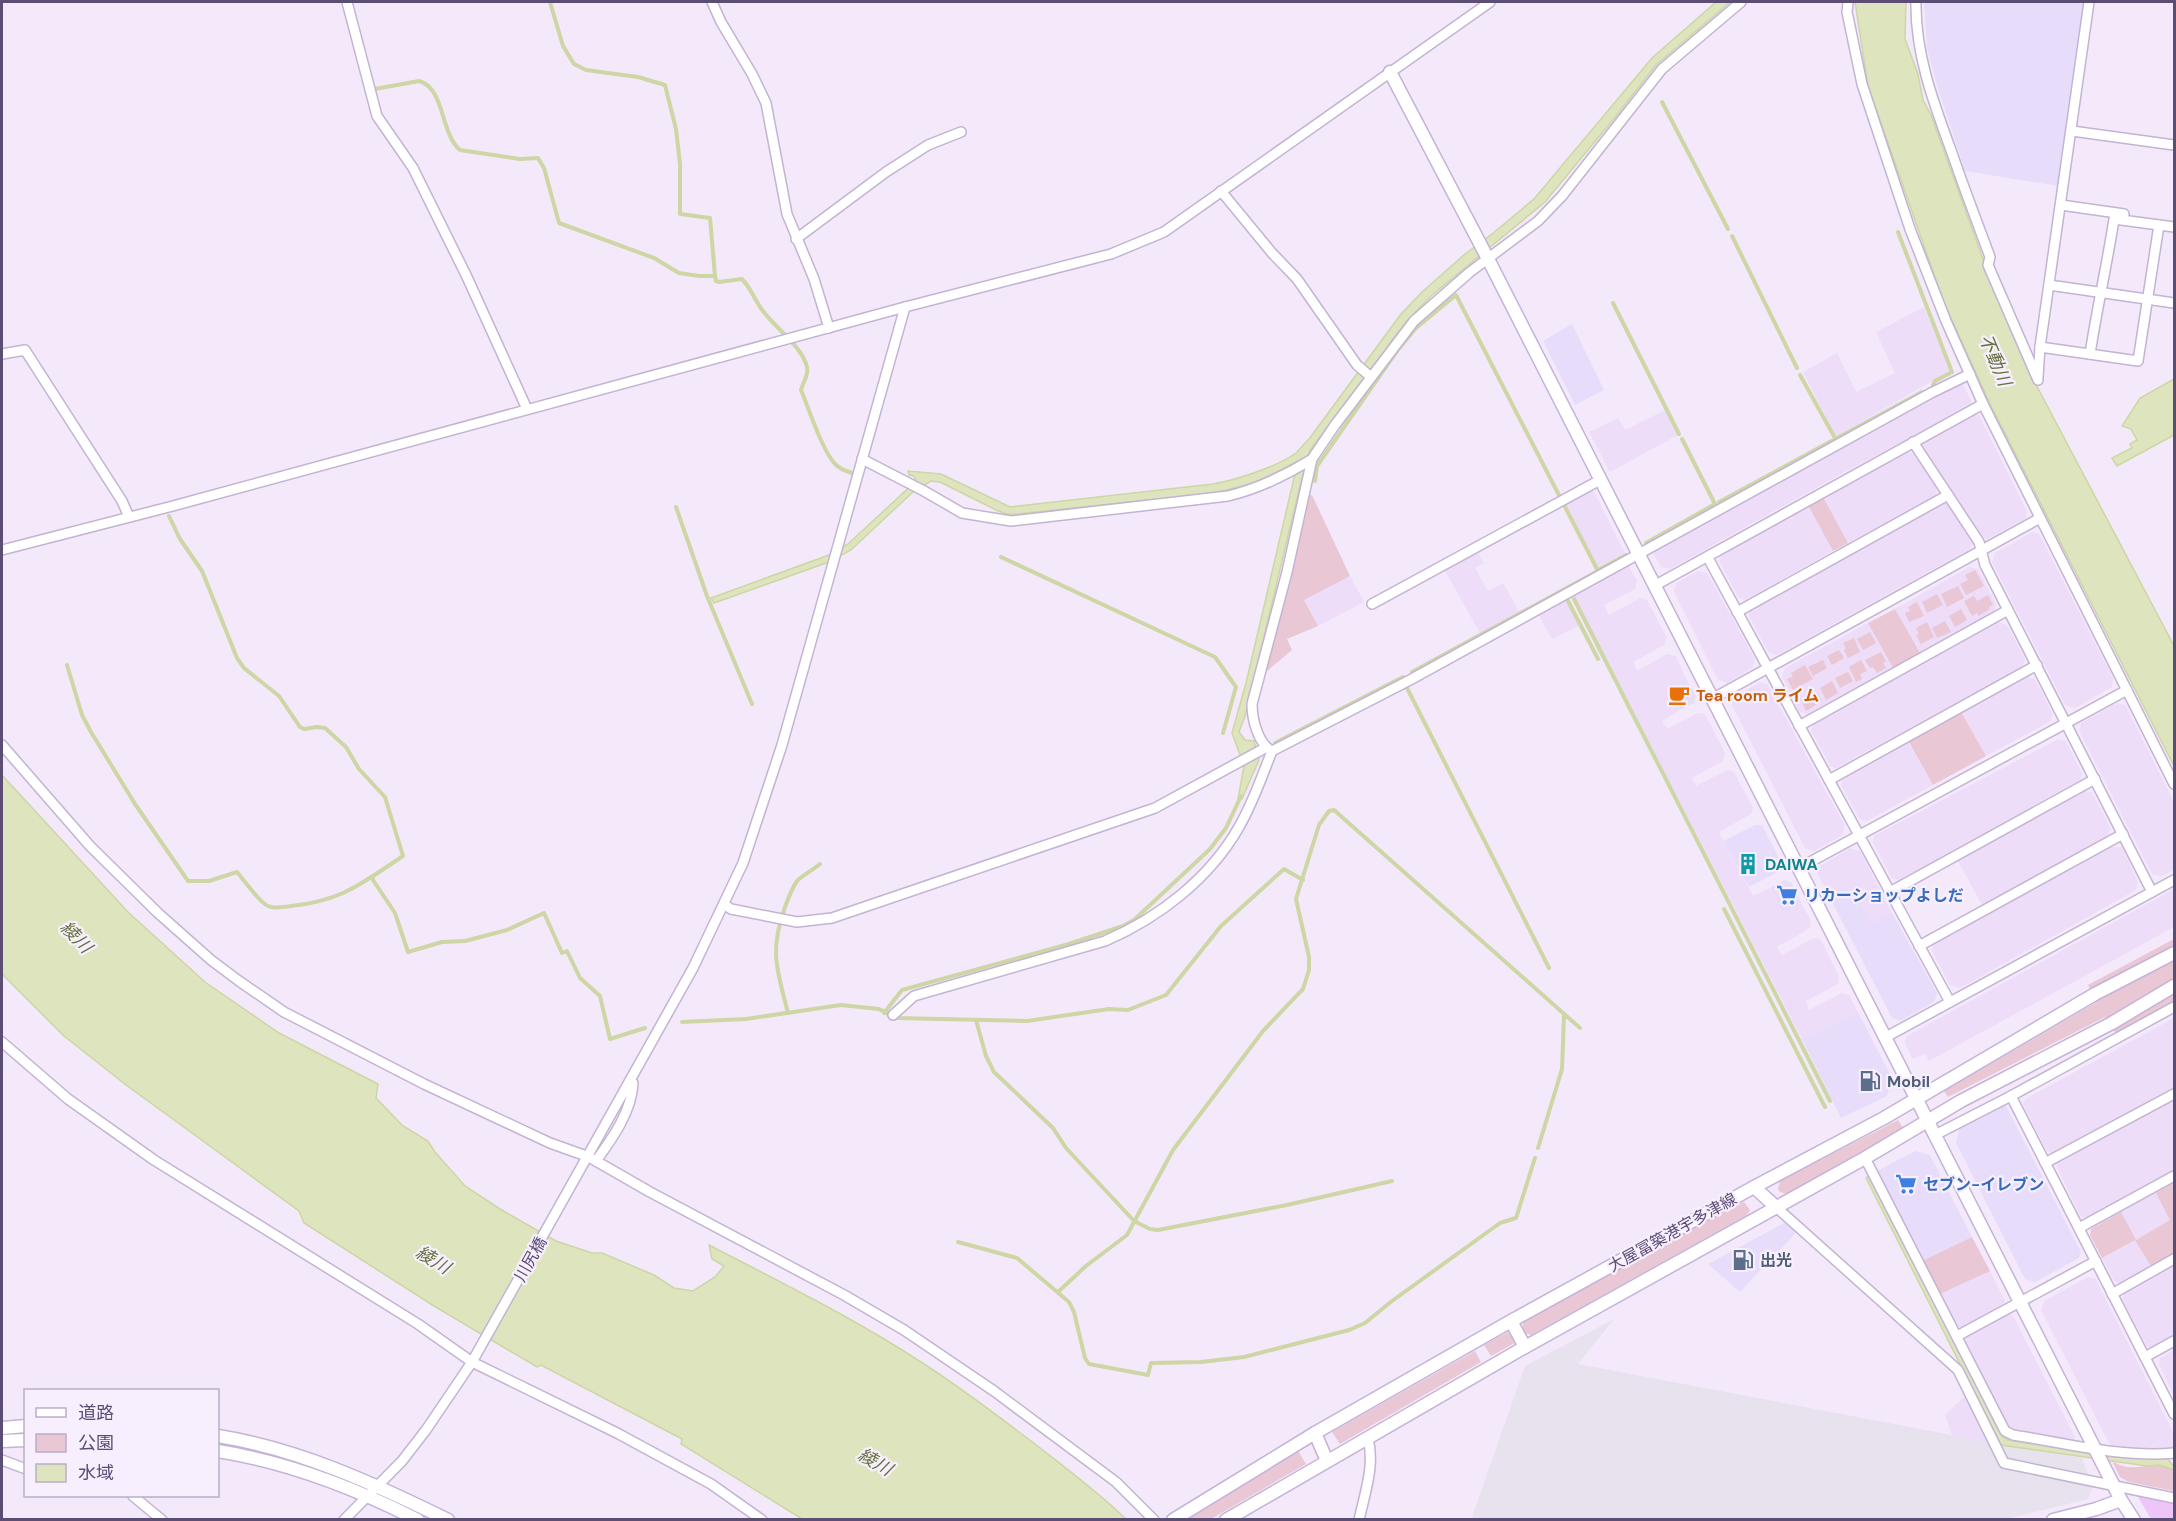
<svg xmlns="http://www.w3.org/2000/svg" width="2176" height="1521" font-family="'DM Sans','Noto Sans JP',sans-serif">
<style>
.residential{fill:#edddf8}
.commercial{fill:#e7ddfb}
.industrial{fill:#e7e2ed}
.green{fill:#e9c7d4}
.sand{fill:#eec5f9}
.water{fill:#dee4be;stroke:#cdd6a4;stroke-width:1.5}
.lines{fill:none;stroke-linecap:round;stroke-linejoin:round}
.stream{stroke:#cdd6a4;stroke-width:4}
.street-casing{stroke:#c2b4d2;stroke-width:12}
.secondary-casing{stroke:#c4b3d7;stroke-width:15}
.street{stroke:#fff;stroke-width:9}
.secondary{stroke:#fff;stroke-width:12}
.labels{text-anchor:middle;stroke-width:4.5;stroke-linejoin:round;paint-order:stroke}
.food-label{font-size:16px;font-weight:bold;fill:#c56008;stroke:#f8effe;text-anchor:start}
.culture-label{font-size:16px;font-weight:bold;fill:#0d838f;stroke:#f8effe;text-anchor:start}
.shop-label{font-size:16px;font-weight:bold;fill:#366cbe;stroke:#f8effe;text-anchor:start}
.service-label{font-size:16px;font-weight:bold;fill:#4e5e75;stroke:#f8effe;text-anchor:start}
.street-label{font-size:16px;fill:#5c4d75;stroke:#f8effe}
.water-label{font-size:18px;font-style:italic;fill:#68723e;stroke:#f8effe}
</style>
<rect width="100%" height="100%" fill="#f4e9fb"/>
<!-- residential -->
<g class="residential">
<polygon points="1924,307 1950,371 1836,436 1803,372 1837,353 1856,392 1895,373 1876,332"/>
<polygon points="1962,382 1971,401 1971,406 1843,473 1670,569 1661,567 1652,550 1832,450"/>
<polygon points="1665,410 1678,435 1610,472 1589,432 1618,418 1625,430"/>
<polygon points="1974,415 1979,415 2027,511 2026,518 1988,539 1983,537 1922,447 1923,440"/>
<polygon points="1906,452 1913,453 1937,488 1936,495 1848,543 1823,497"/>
<polygon points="1593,490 1625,553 1598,567 1564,502"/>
<polygon points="1943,503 1950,504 1973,542 1970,549 1777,655 1768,652 1749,616 1750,609"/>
<polygon points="1808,505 1833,551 1745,600 1738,597 1719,561 1721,554"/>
<polygon points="2032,532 2039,534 2113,678 2112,687 2075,708 2065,705 1992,562 1995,553"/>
<polygon points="1477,551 1484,563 1475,568 1488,591 1503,583 1519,611 1480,633 1444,569"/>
<polygon points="1627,563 1637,581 1635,589 1604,605 1609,615 1640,598 1647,600 1667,638 1664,645 1633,662 1637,671 1667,654 1676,656 1685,677 1667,686 1680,710 1662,721 1667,729 1698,713 1705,714 1725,753 1723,761 1692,778 1696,786 1727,770 1734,772 1753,808 1751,814 1719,832 1723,841 1753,896 1770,888 1783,912 1801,903 1811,921 1810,928 1777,947 1782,955 1814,938 1821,940 1839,977 1838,984 1806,1001 1809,1010 1842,993 1849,995 1858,1012 1802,1039 1573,594"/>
<polygon points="1969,567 1978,569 1996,604 1994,612 1920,653 1895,609"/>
<polygon points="1698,571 1707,573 1755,659 1752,668 1727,683 1718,680 1674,592 1676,583"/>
<polygon points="1350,576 1364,602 1318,626 1304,600"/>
<polygon points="1565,598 1579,626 1552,639 1538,614"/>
<polygon points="1998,622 2007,625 2025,659 2022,667 1836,768 1831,767 1811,731 1813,724"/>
<polygon points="1868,623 1893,668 1808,714 1800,712 1782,677 1785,668"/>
<polygon points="2027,677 2035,679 2053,714 2051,721 1986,756 1961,712"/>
<polygon points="1760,682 1767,684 1845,826 1843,835 1814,851 1805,848 1732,705 1734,697"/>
<polygon points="2117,703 2125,705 2174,802 2174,870 2161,876 2152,874 2079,731 2081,723"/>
<polygon points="2058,739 2066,741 2082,774 2080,780 1899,880 1892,878 1873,843 1874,836"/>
<polygon points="1908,740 1933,785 1867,821 1860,820 1841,785 1843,778"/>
<polygon points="2084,791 2092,792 2111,829 2107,837 1982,905 1957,859"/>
<polygon points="2112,847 2122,847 2138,882 2136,890 1960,988 1950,985 1932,951 1933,944"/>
<polygon points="1850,848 1860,851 1892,913 1871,925 1860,905 1855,907 1843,886 1828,894 1817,873 1820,866"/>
<polygon points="2174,889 2174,927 1929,1061 1925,1054 1912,1059 1905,1043 1907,1036"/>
<polygon points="2174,1018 2174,1087 2053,1154 2047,1151 2023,1104 2025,1099"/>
<polygon points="2174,1100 2174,1171 2087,1218 2081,1217 2057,1167 2057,1163"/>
<polygon points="2156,1193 2171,1220 2136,1240 2151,1266 2119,1283 2114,1281 2102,1258 2135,1240 2121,1212"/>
<polygon points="2174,1265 2174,1336 2153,1348 2147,1346 2123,1300 2124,1293"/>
<polygon points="1990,1271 2005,1301 2004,1306 1962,1327 1956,1326 1940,1294"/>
<polygon points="2088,1277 2095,1278 2174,1434 2174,1447 2152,1449 2111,1445 2108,1441 2041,1310 2044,1301"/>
<polygon points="2008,1314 2013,1316 2075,1437 2073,1441 2011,1431 2007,1427 1965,1342 1966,1337"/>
<polygon points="2174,1350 2174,1395 2159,1365 2160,1358"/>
<polygon points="1967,1394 1990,1443 1974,1441 1952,1435 1945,1415"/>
</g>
<!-- commercial -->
<g class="commercial">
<polygon points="1924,2 2085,2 2058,186 1965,171 1936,82 1927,48"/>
<polygon points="1572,324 1604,390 1575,405 1543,341"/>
<polygon points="1685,677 1696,696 1694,703 1680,710 1666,686"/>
<polygon points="1755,825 1762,825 1782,864 1780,871 1749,887 1723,841"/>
<polygon points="1784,880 1791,882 1801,903 1783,913 1770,888"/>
<polygon points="1843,885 1855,907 1860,904 1871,924 1892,913 1937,993 1934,1002 1900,1021 1892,1018 1828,894"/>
<polygon points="1858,1012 1892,1078 1887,1096 1841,1118 1802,1039"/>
<polygon points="2004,1102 2081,1252 2079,1258 2035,1282 2025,1279 1956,1143 1960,1126"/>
<polygon points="1915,1151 1930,1155 1972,1237 1922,1261 1877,1171"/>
<polygon points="1786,1222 1795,1230 1795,1234 1740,1292 1708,1264"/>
</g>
<!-- industrial -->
<polygon class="industrial" points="1614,1319 1578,1364 1952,1435 1974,1441 2082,1458 2093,1486 2088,1499 2003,1520 1471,1520 1525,1366"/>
<!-- green -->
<g class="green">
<polygon points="1312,495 1350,576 1304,600 1318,626 1287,639 1292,650 1266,672 1308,496"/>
<polygon points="1823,497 1848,543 1833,551 1808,505"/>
<polygon points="1975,570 1984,586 1966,595 1960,584 1968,580 1965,575"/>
<polygon points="1958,586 1964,598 1947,607 1941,594"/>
<polygon points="1937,594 1943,605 1927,613 1922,602"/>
<polygon points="1988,595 1993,605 1989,607 1990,609 1978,616 1977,613 1972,616 1964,601 1974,596 1977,601"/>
<polygon points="1917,602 1924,616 1909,622 1905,613 1910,611 1908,607"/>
<polygon points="1895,609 1920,653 1893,668 1868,623"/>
<polygon points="1961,609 1967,620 1955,627 1949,616"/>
<polygon points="1945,621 1951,632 1937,638 1932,628"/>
<polygon points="1927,622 1934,637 1921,644 1916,635 1919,634 1916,628"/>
<polygon points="1870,632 1876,643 1863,650 1857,639"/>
<polygon points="1854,638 1860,652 1848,658 1844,650 1846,648 1843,643"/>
<polygon points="1839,650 1844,658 1832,665 1827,656"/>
<polygon points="1881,652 1886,661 1883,663 1886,668 1877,673 1873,667 1870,668 1865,660"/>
<polygon points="1823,660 1827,668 1813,676 1808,667"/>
<polygon points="1861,660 1867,671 1860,674 1862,679 1856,682 1849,667"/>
<polygon points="1805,665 1813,679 1793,690 1787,679 1793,676 1791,673"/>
<polygon points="1848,672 1853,681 1840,688 1835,678"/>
<polygon points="1832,681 1838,693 1826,700 1820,688"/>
<polygon points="1817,692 1822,701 1806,711 1801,700"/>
<polygon points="1961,712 1986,756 1933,785 1908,740"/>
<polygon points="2174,939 2174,1003 2116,1034 2105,1017 1948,1097 1944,1091 2097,1002 2088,985"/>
<polygon points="1898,1120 1903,1128 1893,1135 1787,1194 1780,1192 1778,1189 1780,1181"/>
<polygon points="2174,1183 2174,1254 2151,1266 2135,1240 2102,1258 2090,1235 2091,1229 2121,1212 2136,1240 2170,1220 2156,1193"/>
<polygon points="1744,1202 1750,1210 1747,1215 1531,1335 1523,1332 1523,1322 1741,1203"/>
<polygon points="1972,1237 1990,1271 1940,1294 1922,1261"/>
<polygon points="1508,1332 1515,1343 1491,1356 1484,1345"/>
<polygon points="1475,1351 1481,1362 1340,1444 1332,1432"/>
<polygon points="1298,1451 1306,1464 1211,1519 1182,1520"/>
<path d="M2112,1461c23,15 39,-3 62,9v21l-45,-9 -9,-5z"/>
</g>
<!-- sand -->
<polygon class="sand" points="2137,1495 2174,1503 2174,1519 2151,1519"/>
<!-- water -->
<g class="water">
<path d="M1716,2h14l-74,63 -44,56 -67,81 -114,94 -25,26 -96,128 -11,40 -54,226 -6,16 6,8 9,1 5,19 -17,39h-4l6,-33 -12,-33 14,-50 52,-222 -44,22 -40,10 -197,21h-10l-9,-3 -58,-29 -9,-1 -17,10 -63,59 -22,12 -115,41 -3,-5 118,-43 19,-11 68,-63 -2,-5 -5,-1 -1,-4 33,3 69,33 203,-23c23,-4 63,-17 83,-31 4,-4 8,-9 13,-14l92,-125 21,-22 43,-38 27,-20 42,-35 118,-141z"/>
<polygon points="1855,2 1906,2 1905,39 1918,74 1923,100 1931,115 1996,295 2032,377 2174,646 2174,766 1991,406 1944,303 1868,86"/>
<polygon points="2174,379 2174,435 2117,466 2112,458 2132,448 2130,444 2137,440 2131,429 2122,426 2140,398"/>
<path d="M2,775l126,137 77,70 74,51 99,51 -2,14 27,28 25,15 7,11 30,34 35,23 56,32 36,12h10l52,22 20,13 19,3 22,-14 9,-11 -12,-7 -3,-14c73,38 147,74 215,119 39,25 75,53 111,80 31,24 63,48 91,75h-324l-121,-75 1,-5 -141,-74 -4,2 -103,-61 -130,-83 -5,-12 -173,-126 -62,-49 -62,-62z"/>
<polygon points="1869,1176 2002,1436 2008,1440 2122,1457 2168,1459 2174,1467 2174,1470 2160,1465 2147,1466 2001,1445 1866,1178"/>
</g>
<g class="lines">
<!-- stream -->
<g class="stream">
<polyline points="550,2 563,46 574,64 586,70 638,77 665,85 676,129 680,164 680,214 710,218 715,276"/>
<path d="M375,89l44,-8c26,7 21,52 41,69l60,9 18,-1 6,10 15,55 95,35 25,15 20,3h16l1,5 3,1 23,-3c9,9 13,22 21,32 12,17 39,35 44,56 2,8 -4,15 -6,23 8,19 21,60 34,74 5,5 10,7 17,9"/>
<polyline points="1662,102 1728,229"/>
<polyline points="1898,232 1952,372 1935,381 1933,385"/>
<polyline points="1732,236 1797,368"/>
<polyline points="1613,303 1679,434"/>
<polyline points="1800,375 1835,438"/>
<polyline points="1315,481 1317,466 1397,351 1416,328 1456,295 1598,571 1412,672"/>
<polyline points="1719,502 1922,392"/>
<polyline points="676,507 707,596 752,704"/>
<polyline points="1646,543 1715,504 1682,439"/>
<polyline points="1001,557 1215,657 1236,687 1223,733"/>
<polyline points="1598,570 1626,555"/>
<polyline points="1567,599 1598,659"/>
<polyline points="1574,599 1830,1101"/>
<path d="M67,665l15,50 9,17 44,72 53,77h21l28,-9c7,8 22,30 31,34 6,3 16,1 23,0 51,-5 71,-23 112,-50l-18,-59 -26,-28 -13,-22 -21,-19 -8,-1 -13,2 -4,-2 -21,-31 -35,-28 -7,-10 -35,-87 -22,-32 -11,-23"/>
<polyline points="1407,688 1549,968"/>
<polyline points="1275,743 1403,677"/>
<polyline points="373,877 373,880 395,913 408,952 442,942 465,941 507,930 544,913 562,953 567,951 580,978 600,996 610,1039 645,1028"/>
<polyline points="1724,909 1825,1107"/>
<path d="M788,1013c-11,-44 -19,-61 -3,-106 3,-8 7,-19 12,-26 6,-6 16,-11 23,-17"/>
<polyline points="884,1013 902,990 1069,944 1123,926 1134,920 1210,849 1226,828 1241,796"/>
<polyline points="976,1020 986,1056 994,1072 1053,1128 1066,1148 1134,1221 1150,1229 1158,1230 1287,1205 1392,1181"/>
<polyline points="682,1022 746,1019 841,1005 879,1009 896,1018 1027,1021 1109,1009 1128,1010 1166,995 1221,926 1284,869 1303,880"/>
<polyline points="1538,1148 1562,1069 1564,1016"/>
<polyline points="958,1242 1017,1258 1069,1302 1074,1312 1085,1358 1089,1364 1148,1375 1151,1363 1201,1362 1244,1357 1349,1330 1365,1323 1392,1301 1500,1223 1516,1218 1535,1158"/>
<polyline points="1058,1292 1086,1266 1127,1235 1173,1150 1263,1031 1303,989 1309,970 1309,957 1296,899 1319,825 1329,811 1334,810 1580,1028"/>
</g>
<defs>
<g id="street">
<polyline points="347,2 377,116 413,168 467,277 527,409"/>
<polyline points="712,2 721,22 752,74 766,103 787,214 814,279 829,328"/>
<polyline points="1848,2 1847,12 1862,84 1910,229 1946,321 1983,404 2174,784"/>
<path d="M1916,2c-1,52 18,102 36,151 12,35 25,69 38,104l-2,8 50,115"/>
<polyline points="2072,131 2174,145"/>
<polyline points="1221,191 1272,253 1297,279 1357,365 1371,377"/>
<polyline points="2061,205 2124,214"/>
<polyline points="796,239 886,172 928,145 961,132"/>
<polyline points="2049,285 2174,303"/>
<polyline points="2040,347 2138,361 2159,225 2174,227"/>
<polyline points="2,354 25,350 122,501 129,517"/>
<path d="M2090,354c7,-46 17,-89 24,-135l45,6"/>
<polyline points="2038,377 2040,347 2089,2"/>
<polyline points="1913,442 1979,542 1985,565 2152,892"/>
<path d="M862,459l62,32 38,22 49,8 217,-25c32,-8 57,-20 84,-37"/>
<polyline points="2,550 169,507 905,307 1111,254 1164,232 1490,2"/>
<polyline points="1708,558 1950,1002"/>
<polyline points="1654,586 1983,404"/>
<polyline points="1372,604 1600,480"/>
<polyline points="1737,612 1948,495"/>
<polyline points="1712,699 2040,518"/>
<polyline points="1799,726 2008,610"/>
<polyline points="2,745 90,846 158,913 211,960 239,981 284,1012 424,1084 550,1143 589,1157 650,1192 844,1295 904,1330 994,1391 1116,1482 1154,1520"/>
<path d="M1272,751c-14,-7 -20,-32 -20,-47l35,-132 25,-113 23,-34 79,-104 56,-49 68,-51 24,-25 100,-127 79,-67"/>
<polyline points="1829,780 2037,665"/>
<polyline points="1799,868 2127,690"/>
<polyline points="1890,892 2095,779"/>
<polyline points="725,905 731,909 797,922 832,918 1155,808 1265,748"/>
<polyline points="1919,946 2123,834"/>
<path d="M893,1015l21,-19 191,-55c54,-23 105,-63 134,-114 14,-24 23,-51 33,-76l138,-71 521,-287 39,-19"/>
<polyline points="1886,1037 2174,880"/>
<polyline points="2,1042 68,1099 154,1160 418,1324 472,1362 617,1433 711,1484 762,1520"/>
<polyline points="2011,1096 2174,1414"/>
<polyline points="1935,1135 2011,1096 2174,1007"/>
<path d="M1865,1158l140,273 8,4c52,8 109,23 161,18"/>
<path d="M596,1161c16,-22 36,-50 37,-78"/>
<polyline points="2045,1163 2174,1094"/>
<polyline points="1776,1207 1958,1370 2004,1463 2174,1498"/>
<polyline points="2079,1228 2174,1176"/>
<polyline points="2112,1294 2174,1259"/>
<polyline points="1957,1336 2096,1261"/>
<polyline points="2145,1357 2174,1341"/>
<polyline points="2,1460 26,1469"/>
<polyline points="133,1496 162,1520"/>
<polyline points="344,1520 402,1461 426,1430 472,1362 693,968 743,863 782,745 905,307"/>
<path d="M1359,1520c6,-28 16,-54 9,-82"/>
</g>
<g id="secondary">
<polyline points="1390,72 1486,255 2121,1500 2134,1520"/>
<polyline points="1754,1187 1776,1207"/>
<polyline points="1511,1321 1525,1347"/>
<polyline points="2,1428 26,1426"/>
<polyline points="1315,1433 1327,1461"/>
<path d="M218,1436c81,13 157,48 230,84"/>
<polyline points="2,1441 26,1440"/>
<path d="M218,1451c69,11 137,37 200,69"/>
<polyline points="1173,1520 1315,1433 1511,1321 1754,1187 1884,1118 2095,994 2174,953"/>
<polyline points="1226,1520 1525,1347 1865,1158 1961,1101 2112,1023 2174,986"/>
<polyline points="2053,1520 2096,1509 2121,1500"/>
</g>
</defs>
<!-- street casing -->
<use href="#street" class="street-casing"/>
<!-- secondary casing -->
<use href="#secondary" class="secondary-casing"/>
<!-- street -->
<use href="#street" class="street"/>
<!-- secondary -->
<use href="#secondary" class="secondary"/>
</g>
<!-- icons -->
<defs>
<symbol id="cafe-bare" viewBox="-9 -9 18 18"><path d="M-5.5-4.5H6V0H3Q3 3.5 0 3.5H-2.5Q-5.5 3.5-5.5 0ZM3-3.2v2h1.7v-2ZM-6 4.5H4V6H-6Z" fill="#e8710a" stroke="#f8effe" stroke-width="2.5" paint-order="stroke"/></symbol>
<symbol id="building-bare" viewBox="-9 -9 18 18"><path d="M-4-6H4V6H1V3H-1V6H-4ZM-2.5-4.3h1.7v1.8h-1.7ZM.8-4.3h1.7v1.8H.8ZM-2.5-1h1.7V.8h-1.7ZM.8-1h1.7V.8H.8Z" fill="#0f9aa8" stroke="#f8effe" stroke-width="2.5" paint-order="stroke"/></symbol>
<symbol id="supermarket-bare" viewBox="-9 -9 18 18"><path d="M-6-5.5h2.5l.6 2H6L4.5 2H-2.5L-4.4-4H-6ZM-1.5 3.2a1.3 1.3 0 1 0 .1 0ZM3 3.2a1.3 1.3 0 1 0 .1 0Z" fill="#3f7fe0" stroke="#f8effe" stroke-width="2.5" paint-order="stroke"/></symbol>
<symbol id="fuel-bare" viewBox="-9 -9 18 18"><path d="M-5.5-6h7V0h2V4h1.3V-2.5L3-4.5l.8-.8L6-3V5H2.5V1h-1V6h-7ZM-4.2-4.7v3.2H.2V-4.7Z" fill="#5c6f8a" stroke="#f8effe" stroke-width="2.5" paint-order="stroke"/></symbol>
</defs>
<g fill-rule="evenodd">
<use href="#cafe-bare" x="1664" y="680" width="30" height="30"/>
<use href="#building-bare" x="1733" y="849" width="30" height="30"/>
<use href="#supermarket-bare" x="1772" y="880" width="30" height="30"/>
<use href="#fuel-bare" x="1855" y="1066" width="30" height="30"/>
<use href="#supermarket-bare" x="1891" y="1169" width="30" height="30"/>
<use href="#fuel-bare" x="1728" y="1245" width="30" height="30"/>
</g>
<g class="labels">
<!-- food labels -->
<g class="food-label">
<text x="1696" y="701">Tea room ライム</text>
</g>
<!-- culture labels -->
<g class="culture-label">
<text x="1765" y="870">DAIWA</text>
</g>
<!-- shop labels -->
<g class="shop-label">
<text x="1804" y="901">リカーショップよしだ</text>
<text x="1923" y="1190">セブン-イレブン</text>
</g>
<!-- service labels -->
<g class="service-label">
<text x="1887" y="1087">Mobil</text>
<text x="1760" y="1266">出光</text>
</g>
<!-- street labels -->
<g class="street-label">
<text transform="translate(1672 1232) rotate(-29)" y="6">大屋冨築港宇多津線</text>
<text transform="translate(530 1259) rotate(-61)" y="6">川尻橋</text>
</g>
<!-- water labels -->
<g class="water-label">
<text transform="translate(1995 360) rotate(67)" y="6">不動川</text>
<text transform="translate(76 937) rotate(46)" y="6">綾川</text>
<text transform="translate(433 1260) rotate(31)" y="6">綾川</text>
<text transform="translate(875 1462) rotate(30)" y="6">綾川</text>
</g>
</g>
<!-- border -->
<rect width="2176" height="1521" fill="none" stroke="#5c4d75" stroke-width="6"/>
<!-- legend -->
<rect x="24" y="1389" width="195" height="108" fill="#f8effe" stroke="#baaec7" stroke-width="1.5"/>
<rect x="36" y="1408" width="30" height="9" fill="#ffffff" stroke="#baaec7" stroke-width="1.5"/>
<text x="78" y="1419" font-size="18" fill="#5c4d75">道路</text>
<rect x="36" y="1434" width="30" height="18" fill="#e9c7d4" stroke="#baaec7" stroke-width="1.5"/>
<text x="78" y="1449" font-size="18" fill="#5c4d75">公園</text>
<rect x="36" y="1464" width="30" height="18" fill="#dee4be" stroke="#baaec7" stroke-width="1.5"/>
<text x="78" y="1479" font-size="18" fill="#5c4d75">水域</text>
</svg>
